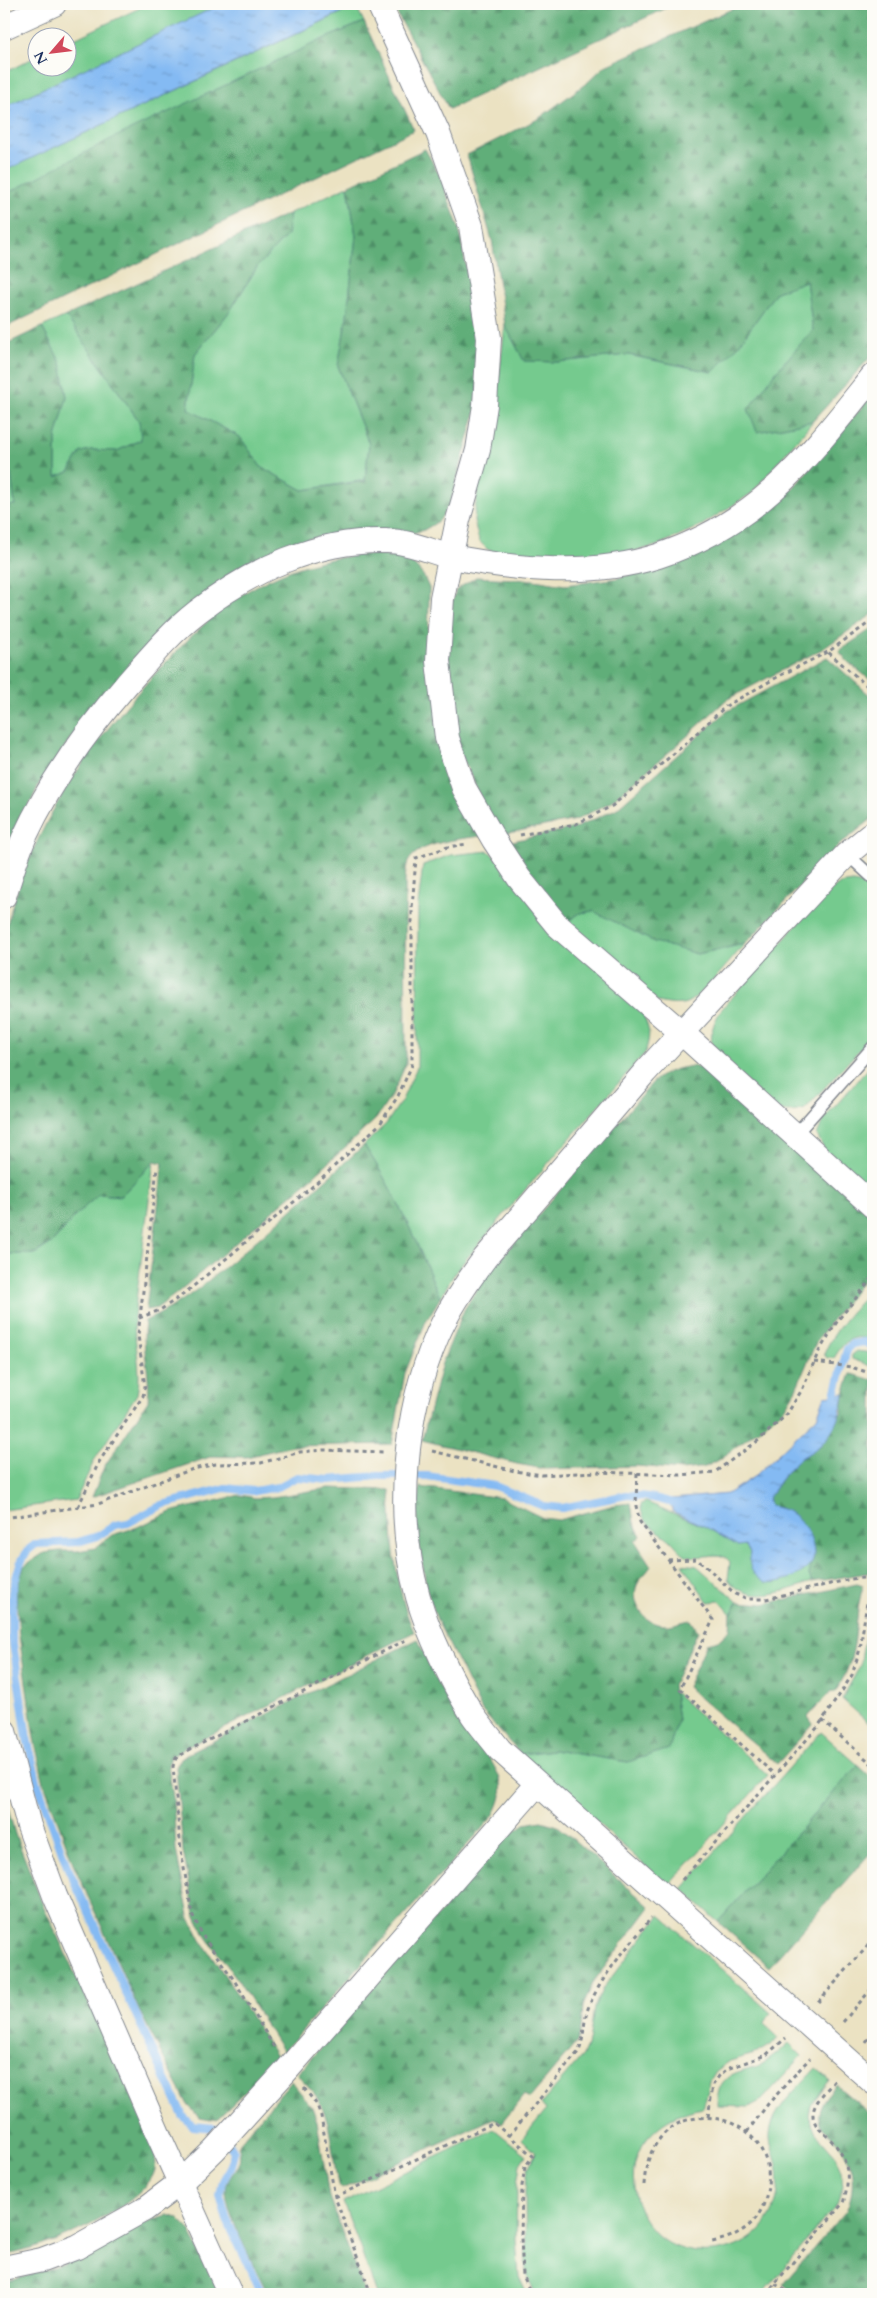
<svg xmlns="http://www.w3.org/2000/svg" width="877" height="2298" font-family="Cardo,serif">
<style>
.grass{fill:#75ca8e;stroke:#487c76}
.forest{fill:url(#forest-firs);stroke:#3e6e6c}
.water{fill:url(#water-ripples);stroke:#5074a8}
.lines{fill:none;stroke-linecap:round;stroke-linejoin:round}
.stream{stroke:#84baf3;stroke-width:8}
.service-casing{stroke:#838890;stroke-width:14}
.minor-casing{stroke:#838890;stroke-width:26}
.path{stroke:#838890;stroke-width:3;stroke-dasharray:4 4;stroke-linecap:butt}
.service{stroke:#fff;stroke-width:11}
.minor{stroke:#fff;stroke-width:24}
</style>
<defs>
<pattern id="forest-firs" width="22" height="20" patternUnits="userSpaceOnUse" patternTransform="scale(1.25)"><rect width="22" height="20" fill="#60ae79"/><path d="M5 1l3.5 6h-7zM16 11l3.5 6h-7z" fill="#4e8e66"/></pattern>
<pattern id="water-ripples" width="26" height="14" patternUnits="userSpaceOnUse" patternTransform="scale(1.25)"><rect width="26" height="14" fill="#84baf3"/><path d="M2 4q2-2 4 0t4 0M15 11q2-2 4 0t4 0" fill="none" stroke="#6b98c8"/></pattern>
</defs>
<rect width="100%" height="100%" fill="#fdfcf7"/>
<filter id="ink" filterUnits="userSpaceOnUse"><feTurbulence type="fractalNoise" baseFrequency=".02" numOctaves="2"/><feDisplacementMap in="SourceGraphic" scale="10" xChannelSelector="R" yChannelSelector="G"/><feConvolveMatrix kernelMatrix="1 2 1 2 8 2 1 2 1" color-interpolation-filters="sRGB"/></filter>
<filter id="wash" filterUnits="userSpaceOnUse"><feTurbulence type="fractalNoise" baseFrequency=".0096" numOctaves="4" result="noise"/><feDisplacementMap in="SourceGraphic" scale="20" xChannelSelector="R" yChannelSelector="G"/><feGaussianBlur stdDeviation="1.12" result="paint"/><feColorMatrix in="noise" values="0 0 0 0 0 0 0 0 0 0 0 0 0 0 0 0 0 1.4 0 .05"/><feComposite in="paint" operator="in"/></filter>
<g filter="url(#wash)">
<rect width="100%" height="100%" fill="#ebe2c2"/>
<!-- grass -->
<g class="grass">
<polygon points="148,4 222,4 4,107 4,73 37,56 38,68 68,68 68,42"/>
<polygon points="356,6 364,22 321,40 4,195 4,171"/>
<polygon points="348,186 356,236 347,316 338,366 369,444 365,480 303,490 261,467 240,437 188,409 195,354 230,311 257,267 287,235 290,213"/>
<polygon points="806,281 813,330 774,374 757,432 813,421 752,493 702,525 656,546 592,561 506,558 487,549 479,541 474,520 478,487 497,397 505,325 524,361 557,362 628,355 712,372 738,346 776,292"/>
<polygon points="66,316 139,421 142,439 117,451 91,450 81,452 69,472 56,477 56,438 67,397 61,363 42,327"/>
<polygon points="4,468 11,473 15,505 4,507"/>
<path d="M489,851l152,160c9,18 10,23 4,42l-108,123 -81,95 -16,27c-22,-53 -44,-105 -76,-153l22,-21 16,-24 15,-33 1,-162 5,-40 28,-10z"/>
<path d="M853,882l10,2 10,9v142l-68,74c-9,3 -17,4 -26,1 -6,-3 -64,-55 -66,-60 -4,-15 0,-27 8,-40l101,-113 18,-13z"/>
<path d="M593,911l104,43 48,-10c-12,13 -44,54 -59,59 -10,3 -18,1 -28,-1l-91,-80 13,-9z"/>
<polygon points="873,1063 873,1195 826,1153 817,1135 823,1120"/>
<path d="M154,1161l-20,155c-1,25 9,53 3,78l-42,65 -19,41 -72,10v-256h31l18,-12 23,-27 23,-21 22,2z"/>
<path d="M873,1287v53c-21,-6 -27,-1 -39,18h-7l-3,-4c10,-25 32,-47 49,-67z"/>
<polygon points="857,1351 873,1353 873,1367 852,1359 852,1355"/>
<path d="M646,1502l60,25 32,19 7,-1 5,7 -1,9 26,22 27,-11 10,-9 -3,12 3,7c-28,9 -63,25 -84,-3l2,-17c-10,-14 -28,-1 -44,-7 -6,-3 -12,-12 -17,-16 -13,-11 -29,-15 -28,-35z"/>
<polygon points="682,1564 697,1566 738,1602 731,1614 720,1601 708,1602"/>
<polygon points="873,1590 873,1727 842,1699 860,1666"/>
<polygon points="674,1692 768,1775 668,1886 520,1754 553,1750 628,1762 678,1720"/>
<polygon points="821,1732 858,1765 718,1922 682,1889"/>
<path d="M660,1915l111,98 -7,11 14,13 -7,8 -13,8 -28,8 -14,10 -5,8 -8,29c-39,6 -75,36 -69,79 3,21 13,42 31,54 43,27 108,4 113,-50 1,-10 1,-21 -2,-30 -4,-14 -9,-22 -4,-37 7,-21 29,-39 44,-56l14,12 -19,24 -2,11 7,18 20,23 5,15 2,16 -6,17 -75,90h-227l-9,-20 -1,-83 3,-23 8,-15 -14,-14 24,-29 -5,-6 42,-49 6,-13 5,-34 9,-20z"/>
<path d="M789,2043l13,13 -40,44 -13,7 -32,-1c0,-37 24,-32 47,-43 9,-5 17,-13 25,-20z"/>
<polygon points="494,2129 526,2155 520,2164 517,2184 516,2240 519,2277 527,2294 377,2294 343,2202"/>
</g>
<!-- forest -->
<g class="forest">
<polygon points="397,4 675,4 449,109 393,6"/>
<polygon points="743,4 873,4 873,354 813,421 757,432 748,409 774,374 813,330 806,281 776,292 738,346 713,372 629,355 557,362 524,361 505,325 492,240 467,155 538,119 588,82 605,66"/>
<polygon points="364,22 414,130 4,328 4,195 111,139 321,40"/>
<polygon points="425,149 440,176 459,228 479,342 477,408 450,504 439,521 424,530 409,534 344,532 308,539 278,551 94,705 40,782 15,837 4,869 4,507 15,505 11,473 4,468 4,345 42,327 61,363 67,397 56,438 56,477 69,472 81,452 91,450 117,451 141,440 139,421 66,316 290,213 287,235 257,267 230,311 195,354 188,409 240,437 261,467 303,490 365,481 369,444 338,366 347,316 356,236 348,186"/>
<polygon points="873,394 873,614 824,648 726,700 681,742 610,802 576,820 497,835 452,734 445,660 451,606 456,590 476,577 534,580 565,585 619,578 682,557 755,520 793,488"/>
<path d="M370,554l30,3 13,7 10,11 6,13 -1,81 53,167c-20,3 -63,6 -73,26 -2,4 -2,11 -3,16l1,186 -13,29 -17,26 -69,63 -130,111 -20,15 -11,2 17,-147 -9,-2 -33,35 -22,-2 -23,21 -23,27 -19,12h-30v-316c23,-108 89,-200 164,-278 30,-31 60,-61 100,-80 33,-16 65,-23 102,-26z"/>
<polygon points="873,628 873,682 848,662 839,651"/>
<polygon points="827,657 873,698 873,818 838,846 745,944 697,954 654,942 593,911 580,913 567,922 503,843 575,828 616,809 726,712"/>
<path d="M693,1066l16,5 164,146v50l-56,73 -21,49 -13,21 -64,50 -14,7 -23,3 -45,-4 -92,3 -28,-5 -95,-24 20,-77 22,-53 19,-31 170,-197c13,-11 24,-14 40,-16z"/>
<path d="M364,1145c32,48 54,100 76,153l-14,23 -21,52 -13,71 -101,2 -44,11 -34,-1 -121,41 12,-30 44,-66c3,-27 -7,-54 -3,-80 38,-16 67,-44 99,-70 41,-35 81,-70 120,-106z"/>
<polygon points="851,1374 873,1380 873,1572 812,1582 809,1575 814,1554 782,1509 770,1506 768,1498 784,1475 798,1459 817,1448 842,1412 844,1393"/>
<path d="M420,1487l82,11 41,20 16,2 55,-15 17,-2 3,20 7,13 -6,5 16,25c-4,7 -11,11 -14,19 -7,18 8,40 27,40 9,1 18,-4 27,-5l7,11 -25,54 5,35 -9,29 -41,13 -75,-12 -33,4 -38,-43 -44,-89 -10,-28 -12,-65z"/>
<path d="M329,1488l61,2c2,49 4,96 24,142l-231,117 -12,8 -3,8 5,32 3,53 13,66 12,24 29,43 47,75 -9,12 -50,48 -7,2 -11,-2 -12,-13 -48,-93 -67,-149 -29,-80 -10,-45 -15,-103 -3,-42 8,-27 20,-13 15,-2h19l17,-3 17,-13 23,-7 39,-17 66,-16 15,3 18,-1z"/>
<path d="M857,1584l6,2c-12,42 -1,66 -28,106l-4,-1 -23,26 5,7 -36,40 -90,-77 20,-44 12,-3 11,-10 1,-16 7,-12 26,2z"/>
<path d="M418,1639c10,25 21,50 37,72 12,18 42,52 46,72 2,12 -2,22 -8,33l-210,236 -47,-75 -30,-40 -11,-23 -12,-63 -7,-84 4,-7 9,-7z"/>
<polygon points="858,1765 873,1779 873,1850 769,1967 718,1922"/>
<path d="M4,1794l11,40 28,71 105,226c4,14 12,30 5,44 -16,35 -112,76 -149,80z"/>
<path d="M541,1821l17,5 92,81 -56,74 -11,25 -2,23 -4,13 -47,56 -6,-3 -22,28 -8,-5 -152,71 -4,-4c-5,-24 -6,-58 -17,-80 -5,-12 -15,-21 -24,-31l210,-238 18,-12z"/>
<path d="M291,2081l21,26 5,14 12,76 36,97h-97c-12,-26 -41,-76 -42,-103 0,-18 20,-22 12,-47z"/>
<path d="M836,2085l37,31v178h-72l-12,-5 -6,-5 63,-73c12,-27 7,-54 -14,-75 -6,-6 -12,-8 -13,-17 -2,-14 9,-25 17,-34z"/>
<polygon points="168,2215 178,2218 188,2228 220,2294 4,2294 4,2283 64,2264 154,2219"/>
</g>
<!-- water -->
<g class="water">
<polygon points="222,4 359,4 4,171 4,107"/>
<path d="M844,1393c-3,22 -10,41 -27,55 -7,5 -14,8 -20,13 -12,11 -20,24 -29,37l2,8c9,2 18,4 25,10 11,8 25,36 16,48 -10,13 -31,19 -46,19 -13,-10 -17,-14 -15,-31l-5,-7 -7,1 -32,-19 -34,-16v-12l55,-5 28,-18 62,-59 8,-21z"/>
</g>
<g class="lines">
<!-- stream -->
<g class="stream">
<polyline points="833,1403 847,1349 852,1344 864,1342 873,1346"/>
<polyline points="262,2294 227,2220 220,2195 223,2181 231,2166 234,2151 215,2128 193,2126 183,2116 67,1866 38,1785 27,1738 12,1637 12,1592 20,1564 27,1551 36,1544 78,1542 98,1536 115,1525 128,1523 162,1505 225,1488 254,1491 278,1487 297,1477 329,1480 378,1476 427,1476 495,1486 543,1506 562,1508 627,1495 649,1497 674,1503 681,1503"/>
</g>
</g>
</g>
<g filter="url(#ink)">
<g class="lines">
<defs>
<g id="service">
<polyline points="847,854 873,878"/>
<polyline points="795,1135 873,1047"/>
</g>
<g id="minor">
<polyline points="379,4 438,133 471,226 489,338 485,405 478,450 458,520 442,598 438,661 447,738 464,788 494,840 519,878 557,925 681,1032 873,1206"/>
<polyline points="4,27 54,4"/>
<path d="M873,833l-26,21 -202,218 -160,186c-18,24 -36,50 -48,78 -33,76 -42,181 -19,261 10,36 34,85 54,117 8,12 19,24 28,36l373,332"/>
<path d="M4,896c6,-19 12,-39 20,-58 26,-56 62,-107 102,-153 22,-25 44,-52 71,-73 54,-42 120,-73 190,-71 22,0 44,11 65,16 67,13 140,20 206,-1 103,-34 150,-99 215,-180"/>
<polyline points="4,1731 29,1826 55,1896 158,2134 230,2294"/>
<polyline points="4,2268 42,2260 77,2247 145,2209 181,2182 214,2150 287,2070 537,1784"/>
</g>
</defs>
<!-- service casing -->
<use href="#service" class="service-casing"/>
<!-- minor casing -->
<use href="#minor" class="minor-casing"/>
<!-- path -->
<g class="path">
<polyline points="873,620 828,652 873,691"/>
<polyline points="520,835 576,824 612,806 685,744 726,706 781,675 828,652"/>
<polyline points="139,1318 160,1310 184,1294 313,1186 380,1124 398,1096 412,1065 412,908 416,858 448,847 467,844"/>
<polyline points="814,1362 851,1367 873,1374"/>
<polyline points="432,1451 515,1471 542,1475 596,1472 680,1475 715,1472 759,1440 787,1414 803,1388 818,1353 838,1320 873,1277"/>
<polyline points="637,1473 636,1506 640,1522 713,1620 680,1689 775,1775"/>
<polyline points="78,1507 99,1462 143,1396 145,1387 138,1335 157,1168"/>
<polyline points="4,1518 98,1504 193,1469 216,1464 261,1463 300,1452 323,1450 384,1452"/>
<polyline points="668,1560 696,1559 710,1570 735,1594 748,1599 766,1599 851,1579 873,1577"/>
<polyline points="822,1720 873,1765"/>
<polyline points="682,1880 817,1728 840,1694 852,1675 860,1649 869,1589 873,1581"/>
<polyline points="818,2002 873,1940"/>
<polyline points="843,2022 873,1987"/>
<polyline points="866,2042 873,2032"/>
<polyline points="274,2047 234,1980 204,1938 192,1914 181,1851 173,1766 176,1758 189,1750 406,1640"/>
<polyline points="304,2088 317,2105 321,2116 335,2197 371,2294"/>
<polyline points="708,2117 713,2085 719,2076 727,2069 766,2055 786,2038"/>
<polyline points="747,2132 768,2104 810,2058"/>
<path d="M509,2136l70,-85c6,-15 4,-31 10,-45 14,-33 40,-60 62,-88"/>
<path d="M644,2185c6,-108 148,-74 121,15 -7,25 -29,37 -53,42"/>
<polyline points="335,2197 494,2123 533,2156 525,2167 522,2186 521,2238 523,2275 531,2294"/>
<polyline points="775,2284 792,2294"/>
<path d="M766,2294l77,-91c8,-26 6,-45 -14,-65 -6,-6 -15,-12 -16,-22 -1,-13 15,-27 22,-36"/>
</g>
<!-- service -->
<use href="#service" class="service"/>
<!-- minor -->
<use href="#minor" class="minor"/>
</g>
</g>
<!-- margin -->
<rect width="877" height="2298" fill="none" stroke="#fdfcf7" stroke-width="20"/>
<!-- north arrow -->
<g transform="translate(52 52) rotate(242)"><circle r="24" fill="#fdfcf7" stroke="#a3aaba"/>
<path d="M0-4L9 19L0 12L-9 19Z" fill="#d1495b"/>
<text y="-8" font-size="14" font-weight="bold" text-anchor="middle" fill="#1b2f5e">N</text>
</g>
</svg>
